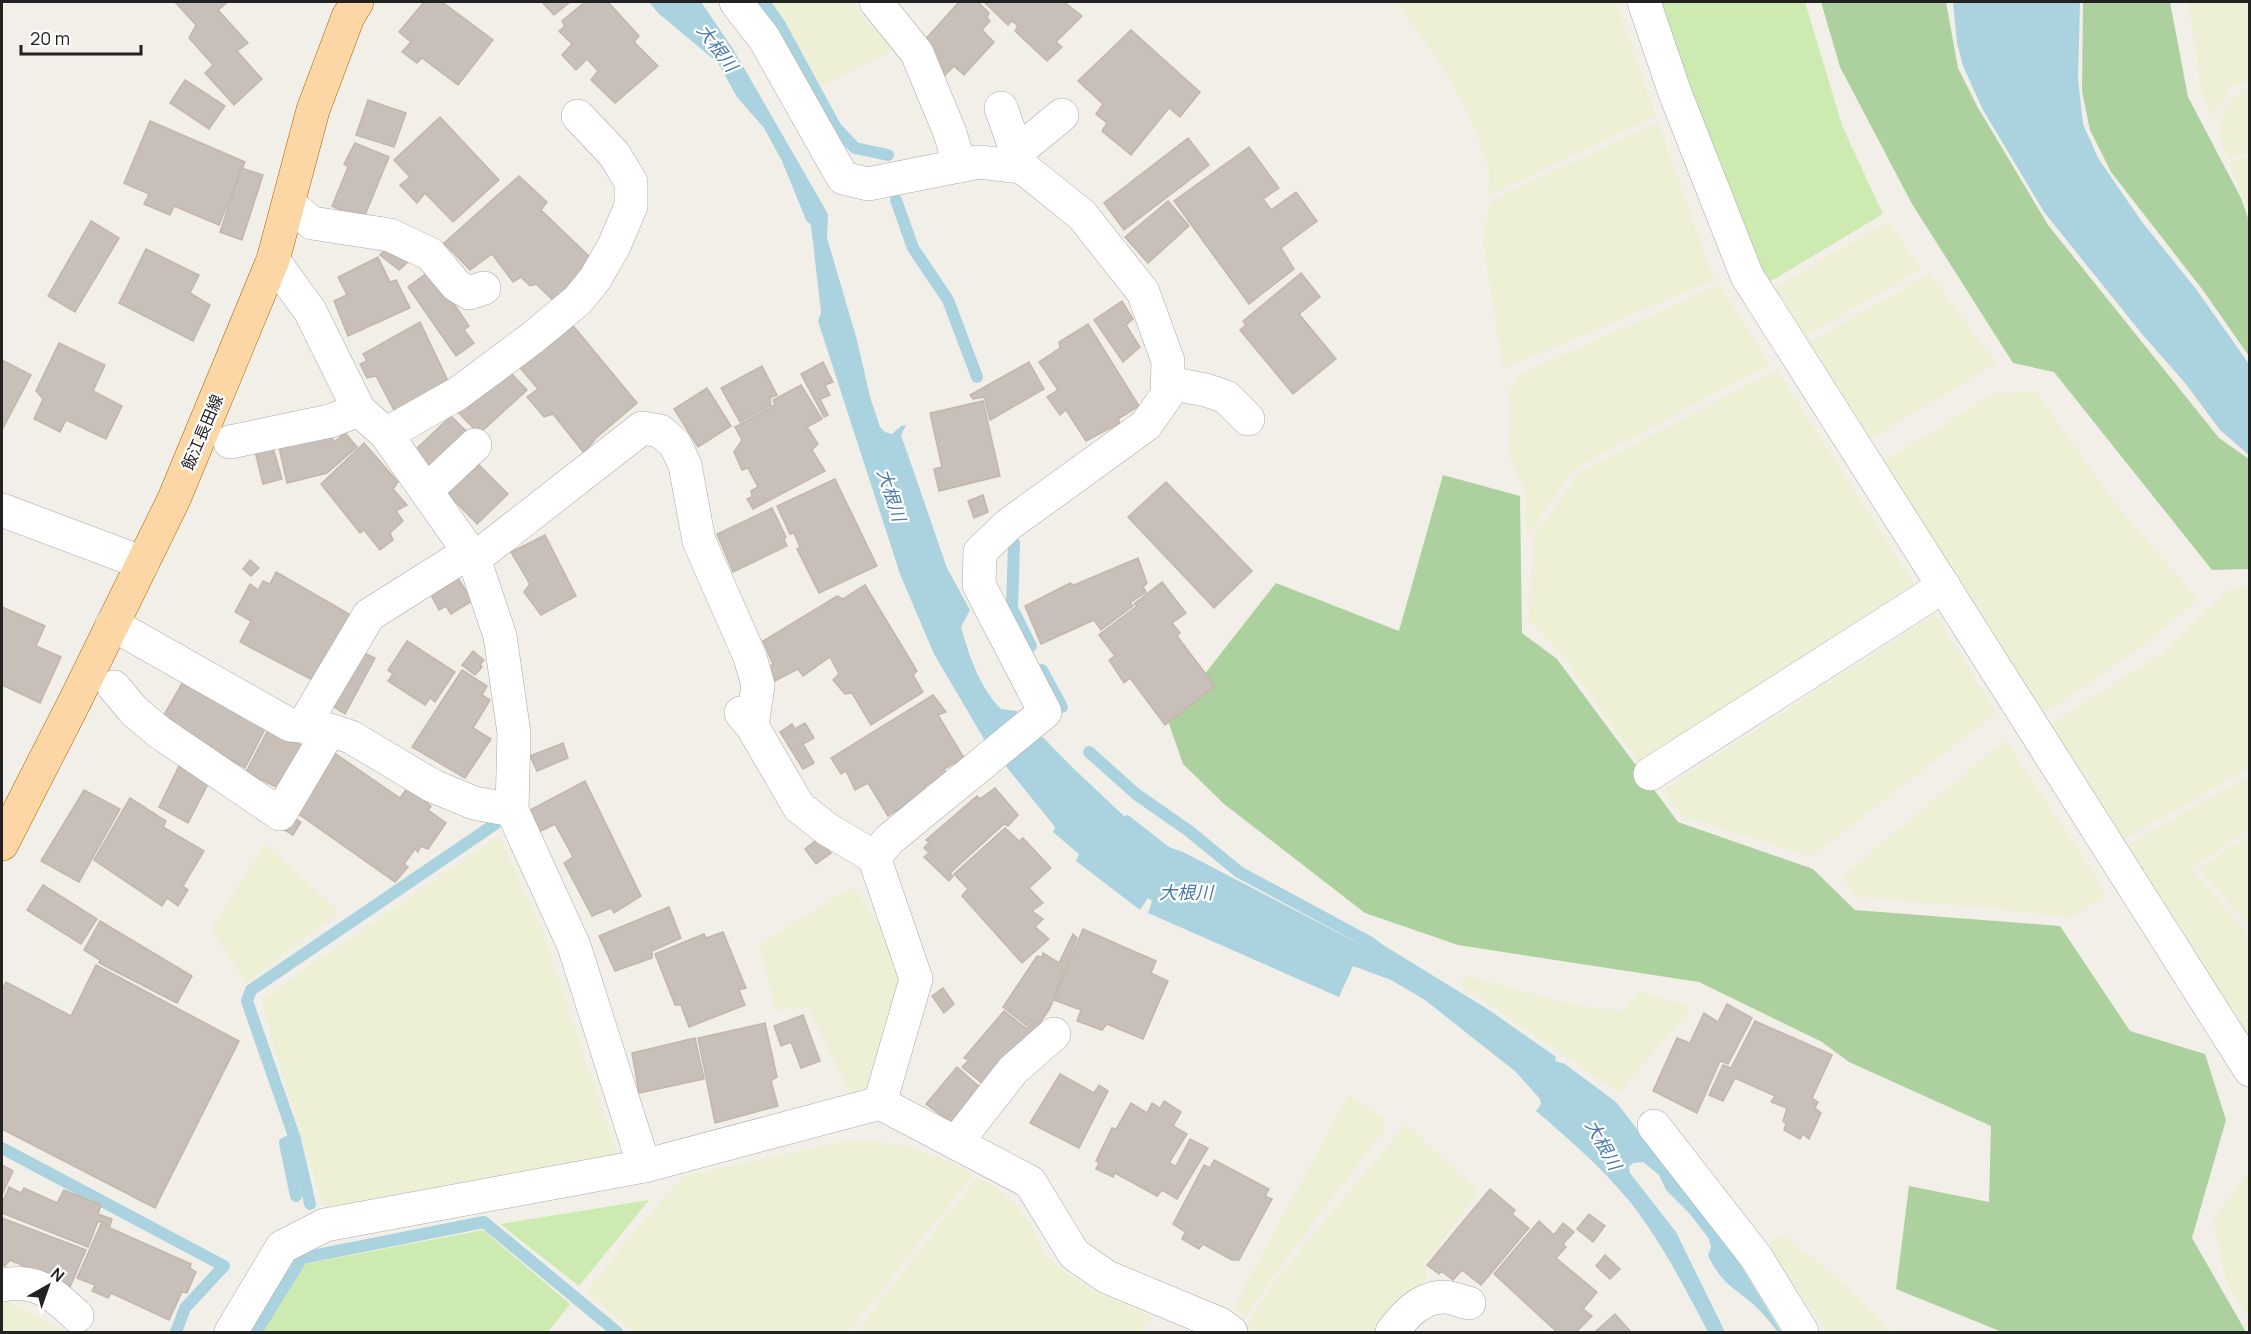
<svg xmlns="http://www.w3.org/2000/svg" width="2251" height="1334" font-family="Manrope,'Noto Sans JP',sans-serif">
<style>
.farmland{fill:#eef0d5}
.grass{fill:#cdebb0}
.forest{fill:#add19e}
.water{fill:#aad3df}
.lines{fill:none;stroke-linecap:round;stroke-linejoin:round}
.stream{stroke:#aad3df;stroke-width:12}
.building{fill:#c7bfb8;stroke:#c4b6ab;stroke-width:1.5}
.minor-casing{stroke:#a9a9a9;stroke-width:34}
.major-casing{stroke:#a06b00;stroke-width:34}
.minor{stroke:#fff;stroke-width:33}
.major{stroke:#fcd6a4;stroke-width:33}
.labels{text-anchor:middle;stroke-width:4.5;stroke-linejoin:round;paint-order:stroke}
.street-label{font-size:16px;fill:#222;stroke:#fff}
.water-label{font-size:18px;font-style:italic;fill:#4a7aab;stroke:#fff}
</style>
<rect width="100%" height="100%" fill="#f2efe9"/>
<!-- farmland -->
<g class="farmland">
<polygon points="771,2 851,2 893,50 821,87 782,17"/>
<polygon points="1396,2 1616,2 1656,116 1488,196 1489,170 1470,116 1437,58"/>
<polygon points="2188,2 2249,2 2249,81 2233,86 2212,116 2202,95"/>
<polygon points="2249,88 2249,152 2228,158 2219,134 2224,108 2243,90"/>
<polygon points="1658,122 1714,280 1503,369 1483,242 1490,201"/>
<polygon points="2249,157 2250,157 2249,211 2229,163"/>
<polygon points="1888,222 1921,269 1799,340 1768,291"/>
<polygon points="1930,274 1996,364 1865,442 1804,345"/>
<polygon points="1719,285 1770,364 1574,469 1526,538 1525,490 1509,457 1510,391 1520,374"/>
<polygon points="1777,370 1914,584 1639,763 1561,654 1528,619 1533,537 1580,472"/>
<polygon points="2036,392 2117,506 2198,599 2144,645 2038,718 1877,466 1993,394"/>
<polygon points="2249,586 2249,768 2121,841 2045,728 2162,653 2229,589"/>
<polygon points="1935,614 1996,713 1812,857 1682,816 1663,790"/>
<polygon points="2005,740 2090,868 2105,895 2072,918 1987,908 1856,897 1841,877"/>
<polygon points="2249,776 2249,828 2192,869 2249,936 2249,1039 2127,845"/>
<polygon points="2249,835 2249,925 2198,869"/>
<polygon points="499,836 541,927 618,1157 333,1209 322,1203 271,1039 262,999"/>
<polygon points="265,843 339,912 246,983 211,929"/>
<polygon points="853,886 879,925 903,978 871,1094 852,1097 807,1006 775,1011 760,944"/>
<polygon points="1467,976 1575,1005 1623,1011 1639,991 1692,1007 1619,1093 1458,983"/>
<polygon points="1349,1094 1384,1118 1384,1130 1272,1278 1246,1316 1233,1308"/>
<polygon points="1406,1124 1479,1191 1423,1267 1429,1275 1386,1332 1255,1332 1246,1326 1273,1283"/>
<polygon points="846,1141 874,1141 910,1147 946,1160 974,1174 848,1332 634,1332 586,1292 641,1223 684,1176"/>
<polygon points="2249,1171 2249,1318 2226,1282 2213,1220"/>
<polygon points="977,1178 994,1186 1016,1205 1033,1228 1043,1252 1056,1265 1090,1289 1152,1316 1139,1332 856,1332"/>
<polygon points="1783,1235 1848,1287 1893,1332 1826,1332 1819,1320 1784,1275 1767,1249 1773,1238"/>
<polygon points="2,1298 67,1332 2,1332"/>
</g>
<!-- grass -->
<g class="grass">
<polygon points="1659,2 1805,2 1843,128 1883,214 1766,284 1751,251"/>
<polygon points="649,1200 579,1286 500,1224"/>
<polygon points="483,1230 570,1304 548,1332 262,1332 305,1264"/>
</g>
<!-- forest -->
<g class="forest">
<polygon points="1821,2 1946,2 1958,68 1977,106 2048,225 2219,438 2249,459 2249,569 2212,570 2054,372 2013,363 1912,204 1840,67"/>
<polygon points="2083,2 2170,2 2188,97 2241,198 2249,221 2249,356 2202,289 2111,172 2090,130 2082,91"/>
<polygon points="1443,475 1520,496 1522,633 1557,659 1678,822 1813,869 1855,910 2060,926 2130,1031 2205,1054 2226,1120 2192,1238 2246,1332 2002,1332 1896,1289 1909,1186 1989,1202 1991,1126 1849,1062 1822,1042 1699,982 1458,945 1365,913 1224,804 1183,764 1168,721 1276,583 1399,631"/>
</g>
<!-- water -->
<g class="water">
<path d="M649,2h52l32,47 95,165 -1,24 30,102 13,57 10,30 5,5 7,2 9,-8 5,-1 -5,10 46,133 23,42 -9,17c8,29 19,61 40,82l16,2 57,58 50,47 4,-1 41,32 16,6 173,90h22l109,67 67,47 -1,4 10,3 51,38 118,152 47,78h-3c-9,-11 -18,-23 -30,-32 -19,-15 -30,-22 -40,-45l3,-8 -2,-8 -19,-25 -24,-24 -7,-15 -16,-13 -10,1 -4,4 1,6 46,59 49,100h-17c-23,-44 -46,-89 -77,-129 -28,-34 -62,-64 -95,-92l5,-7 -1,-5 -24,-27 -91,-72 -34,-20 -38,-14 -14,31 -191,-84 4,-12 -4,-3 -8,12 -64,-49 3,-7 -26,-22 2,-5 -71,-88 -50,-85 -34,-80 -82,-253 3,-9 -10,-87 -5,-5 -24,-59 -18,-33 -27,-31 -19,-34 -60,-50z"/>
<polygon points="1953,2 2080,2 2078,79 2083,124 2098,158 2142,222 2196,289 2249,364 2249,455 2220,430 2185,383 2142,334 2044,212 1983,110 1963,66 1957,43"/>
</g>
<g class="lines">
<!-- stream -->
<g class="stream">
<polyline points="764,2 780,25 836,128 855,148 888,155"/>
<polyline points="896,200 913,248 948,300 977,377"/>
<polyline points="1014,543 1012,608 1031,646"/>
<polyline points="1042,670 1062,707"/>
<polyline points="1089,752 1136,794 1189,831 1239,872 1371,943 1383,953"/>
<polyline points="295,1139 285,1143 296,1196"/>
<polyline points="2,1148 224,1266 185,1308 176,1332"/>
<polyline points="310,1204 295,1139 247,1001 251,990 495,824"/>
<polyline points="256,1332 302,1258 484,1222 617,1332"/>
</g>
</g>
<!-- building -->
<g class="building">
<polygon points="175,2 228,2 218,10 248,43 237,51 262,79 234,105 205,73 213,65 189,38 196,25"/>
<polygon points="424,2 442,2 493,40 458,85 422,58 417,63 402,52 411,42 399,32"/>
<polygon points="542,2 570,2 554,15"/>
<polygon points="585,2 608,2 639,36 634,42 658,66 615,103 591,80 598,71 587,59 576,70 562,55 572,44 559,31 565,26 562,21"/>
<polygon points="959,2 978,2 989,13 987,18 990,21 982,30 994,42 964,75 954,66 942,78 924,41"/>
<polygon points="984,2 1064,2 1082,16 1056,42 1062,47 1047,61 1015,31 1018,26 1012,21 1008,25"/>
<polygon points="1131,30 1200,92 1180,117 1169,108 1131,155 1102,131 1107,123 1096,114 1103,104 1078,81"/>
<polygon points="185,80 225,106 209,129 170,103"/>
<polygon points="368,100 406,113 394,147 356,135"/>
<polygon points="440,117 499,180 453,222 425,193 417,203 400,185 410,177 394,160"/>
<polygon points="150,121 245,162 219,225 174,206 170,215 144,204 149,194 124,183"/>
<polygon points="1188,138 1209,165 1124,230 1104,203"/>
<polygon points="355,143 389,157 363,220 332,206 348,167 344,164"/>
<polygon points="1249,147 1279,188 1263,199 1271,210 1296,192 1317,221 1281,248 1294,269 1249,304 1174,201"/>
<polygon points="241,168 263,175 242,240 220,232"/>
<polygon points="519,176 547,202 541,210 594,261 559,306 536,284 530,286 521,277 513,282 492,254 470,270 444,243"/>
<polygon points="1168,201 1189,226 1148,263 1125,237"/>
<polygon points="91,221 119,238 75,312 48,296"/>
<polygon points="390,244 410,260 399,270 380,255"/>
<polygon points="146,249 199,275 190,293 210,305 193,341 119,303"/>
<polygon points="378,257 390,282 396,280 410,308 348,336 334,301 347,295 338,277"/>
<polygon points="431,270 469,326 464,330 474,343 456,356 408,287"/>
<polygon points="1301,273 1320,297 1299,314 1336,359 1293,394 1240,330 1246,325 1243,321"/>
<polygon points="1122,301 1133,319 1126,325 1140,347 1123,362 1094,320"/>
<polygon points="420,322 448,381 396,414 376,376 367,378 360,364 367,361 363,354"/>
<polygon points="570,322 637,403 596,438 584,453 553,414 544,417 527,397 538,389 517,364"/>
<polygon points="1088,324 1139,406 1118,419 1120,423 1086,441 1066,410 1060,415 1047,397 1058,390 1039,362 1060,348 1059,342"/>
<polygon points="59,343 105,365 93,391 122,406 106,439 66,420 60,432 34,419 43,399 36,391"/>
<polygon points="2,360 31,375 2,430"/>
<polygon points="823,362 833,382 825,385 830,395 820,399 828,415 824,417 801,374"/>
<polygon points="1029,362 1044,389 990,420 984,397 973,399 970,395"/>
<polygon points="762,366 777,395 770,398 771,405 740,422 721,388"/>
<polygon points="507,369 527,390 479,434 458,412"/>
<polygon points="801,385 822,419 807,427 818,444 812,450 825,471 753,509 747,499 752,497 751,491 758,487 748,468 742,470 734,452 742,440 735,427 775,405 773,400"/>
<polygon points="707,388 731,426 698,447 674,409"/>
<polygon points="983,401 1000,476 939,491 934,469 942,467 930,413"/>
<polygon points="451,416 467,432 429,467 415,450"/>
<polygon points="329,430 334,442 345,433 357,447 327,473 287,483 278,443"/>
<polygon points="364,443 398,482 393,489 407,505 396,511 403,521 390,533 393,540 380,550 364,530 360,533 321,484"/>
<polygon points="272,444 282,479 263,484 254,447"/>
<polygon points="478,464 508,494 477,524 446,492"/>
<polygon points="835,479 877,566 819,593 797,549 800,547 794,533 790,534 777,506"/>
<polygon points="1166,482 1252,571 1214,608 1128,517"/>
<polygon points="983,495 988,512 974,518 968,501"/>
<polygon points="772,508 786,537 784,539 787,546 733,572 717,534"/>
<polygon points="545,535 576,596 541,615 524,592 530,584 511,552"/>
<polygon points="1138,558 1147,583 1143,587 1146,592 1130,603 1133,606 1101,630 1094,620 1041,644 1025,606 1070,583 1074,585"/>
<polygon points="250,560 259,568 251,576 243,569"/>
<polygon points="276,572 356,618 320,684 240,642 251,621 235,612 250,584 258,590 263,581 270,584"/>
<polygon points="455,573 472,601 451,614 446,606 439,610 428,589"/>
<polygon points="1162,582 1186,613 1172,623 1180,633 1177,636 1215,686 1165,725 1130,678 1124,683 1109,660 1115,656 1099,635 1137,606 1134,604"/>
<polygon points="865,585 917,671 913,675 923,692 871,725 852,693 845,694 833,680 839,674 830,657 803,676 798,669 775,681 768,668 773,664 763,641 837,596 843,599"/>
<polygon points="2,607 45,626 36,646 61,657 40,703 2,685"/>
<polygon points="407,641 455,672 435,702 430,698 425,705 388,681 393,674 388,670"/>
<polygon points="360,651 375,658 345,714 328,703"/>
<polygon points="473,651 484,660 480,665 482,667 475,675 462,665"/>
<polygon points="462,670 487,686 482,695 490,700 473,728 491,739 465,778 412,747"/>
<polygon points="184,680 266,727 245,768 161,720"/>
<polygon points="933,695 946,712 938,715 964,758 944,769 946,774 925,786 928,791 888,816 868,783 855,790 846,771 841,774 831,758"/>
<polygon points="805,723 814,738 803,744 814,763 803,769 780,732 792,724 795,729"/>
<polygon points="269,728 307,748 284,791 246,772"/>
<polygon points="563,743 568,758 537,771 530,756"/>
<polygon points="330,750 400,798 408,787 431,806 428,810 446,823 428,849 421,846 418,852 415,849 404,864 408,867 395,882 290,808"/>
<polygon points="181,762 211,778 188,823 159,807"/>
<polygon points="585,781 641,896 614,913 611,908 592,916 564,863 573,857 555,824 539,832 530,810"/>
<polygon points="995,788 1018,815 1008,826 1004,824 950,873 953,876 949,881 924,857 929,853 924,848 929,842 926,840 977,796 980,799"/>
<polygon points="84,790 120,809 79,882 41,861"/>
<polygon points="130,798 166,821 163,827 204,851 183,886 188,890 178,906 167,898 162,906 94,860"/>
<polygon points="288,815 301,822 293,835 281,828"/>
<polygon points="1005,828 1019,841 1023,838 1051,868 1029,888 1043,903 1032,911 1043,919 1035,927 1049,939 1022,963 962,896 968,889 954,874"/>
<polygon points="819,838 831,853 816,864 805,849"/>
<polygon points="43,885 97,919 81,944 27,910"/>
<polygon points="669,907 681,938 652,951 652,958 615,971 599,936"/>
<polygon points="100,921 192,976 177,1003 99,963 100,960 84,950"/>
<polygon points="1083,929 1156,961 1151,973 1168,981 1143,1039 1107,1024 1102,1030 1077,1021 1081,1010 1054,1000"/>
<polygon points="723,932 746,988 739,990 745,1005 689,1027 681,1005 675,1005 655,954 704,934 706,938"/>
<polygon points="1073,934 1077,938 1050,1008 1038,1026 1031,1021 1027,1026 1003,1007 1037,956 1042,957 1043,953 1059,963"/>
<polygon points="96,965 239,1041 155,1208 2,1129 2,990 6,982 71,1016"/>
<polygon points="943,988 954,1004 944,1013 932,996"/>
<polygon points="1727,1004 1752,1018 1728,1064 1720,1061 1697,1113 1653,1091 1677,1038 1690,1043 1704,1013 1718,1022"/>
<polygon points="1004,1011 1027,1029 1032,1023 1039,1030 984,1085 962,1067 969,1060 964,1058"/>
<polygon points="803,1015 820,1061 801,1068 791,1042 781,1046 774,1026"/>
<polygon points="1755,1021 1832,1055 1812,1098 1818,1102 1815,1108 1821,1113 1809,1139 1803,1134 1800,1139 1784,1130 1786,1124 1783,1121 1787,1108 1771,1102 1775,1096 1735,1078 1723,1101 1709,1095 1723,1065 1731,1068"/>
<polygon points="765,1023 777,1077 771,1081 778,1106 715,1123 698,1038"/>
<polygon points="695,1038 704,1079 639,1093 632,1053"/>
<polygon points="957,1067 982,1089 953,1124 926,1104"/>
<polygon points="1060,1074 1094,1093 1099,1085 1108,1091 1079,1148 1030,1123"/>
<polygon points="1164,1101 1181,1112 1173,1126 1187,1134 1169,1163 1176,1166 1190,1139 1208,1148 1177,1199 1162,1190 1157,1196 1115,1173 1113,1177 1096,1169 1099,1163 1096,1161 1112,1128 1116,1129 1131,1103 1147,1113 1152,1103 1160,1108"/>
<polygon points="1214,1160 1269,1189 1265,1196 1272,1199 1239,1260 1232,1260 1203,1244 1199,1249 1182,1239 1185,1232 1173,1224 1204,1165 1210,1168"/>
<polygon points="2,1165 13,1171 2,1195"/>
<polygon points="9,1187 21,1193 24,1188 57,1203 64,1190 101,1205 98,1214 112,1219 110,1226 98,1221 88,1247 2,1213 2,1204"/>
<polygon points="1490,1189 1515,1210 1512,1214 1529,1228 1481,1285 1462,1270 1453,1280 1441,1271 1439,1274 1427,1265"/>
<polygon points="1589,1214 1605,1226 1593,1242 1577,1229"/>
<polygon points="2,1218 86,1250 70,1287 10,1260 5,1266 2,1265"/>
<polygon points="1539,1221 1554,1235 1563,1223 1574,1232 1563,1244 1566,1247 1556,1258 1597,1292 1583,1309 1592,1316 1576,1332 1557,1332 1494,1274"/>
<polygon points="101,1224 191,1264 190,1268 196,1272 187,1293 182,1292 169,1320 111,1293 108,1298 92,1291 95,1285 77,1278"/>
<polygon points="1605,1255 1620,1269 1610,1279 1596,1266"/>
<polygon points="1615,1314 1631,1332 1595,1332"/>
</g>
<g class="lines">
<defs>
<g id="minor">
<polyline points="736,2 764,38 843,178 868,184 979,162 1022,167 1082,215 1143,292 1168,361 1167,395 1146,425 1008,525 980,552 979,585 1045,712 890,839 874,857 916,979 880,1103"/>
<polyline points="876,2 917,53 950,133 960,166"/>
<polyline points="1644,2 1675,93 1747,276 2250,1070"/>
<polyline points="1001,108 1022,167"/>
<polyline points="1017,152 1062,115"/>
<polyline points="289,204 312,223 390,235 430,254 456,285 469,293 484,288"/>
<polyline points="273,260 310,311 359,410 386,434 474,559 500,636 514,733 512,810 574,946 644,1166"/>
<polyline points="1168,383 1206,390 1226,397 1248,419"/>
<polyline points="386,434 457,394 531,339 578,300 595,279 614,246 631,206 631,182 614,154 578,116"/>
<polyline points="230,442 330,421 359,410"/>
<polyline points="426,491 475,445"/>
<polyline points="2,510 143,563"/>
<polyline points="474,559 642,428 660,431 675,444 685,465 699,541 750,657 758,685 752,726"/>
<polyline points="112,624 290,725 323,728 351,737 433,786 474,803 512,810"/>
<polyline points="114,687 134,711 159,732 280,814 329,731"/>
<polyline points="741,713 752,726 799,807 827,829 874,857"/>
<polyline points="303,726 369,615 469,552"/>
<polyline points="1650,774 1944,586"/>
<polyline points="1654,1126 1756,1257 1802,1332"/>
<polyline points="956,1143 1013,1070 1054,1034"/>
<path d="M2,1285c35,-7 51,9 75,31"/>
<polyline points="231,1332 282,1247 325,1225 644,1166 880,1103 1030,1182 1074,1254 1107,1277 1220,1324 1231,1332"/>
<path d="M1392,1332c12,-16 27,-33 49,-35 8,-1 19,4 28,6"/>
</g>
<polyline id="major" points="2,844 75,701 174,499 273,260 313,110 348,17 357,2"/>
</defs>
<!-- minor casing -->
<use href="#minor" class="minor-casing"/>
<!-- major casing -->
<use href="#major" class="major-casing"/>
<!-- minor -->
<use href="#minor" class="minor"/>
<!-- major -->
<use href="#major" class="major"/>
</g>
<g class="labels">
<!-- street labels -->
<g class="street-label">
<text transform="translate(202 432) rotate(-67)" y="6">飯江長田線</text>
</g>
<!-- water labels -->
<g class="water-label">
<text transform="translate(717 48) rotate(53)" y="6">大根川</text>
<text transform="translate(891 495) rotate(72)" y="6">大根川</text>
<text x="1186" y="899">大根川</text>
<text transform="translate(1603 1145) rotate(61)" y="6">大根川</text>
</g>
</g>
<!-- border -->
<rect width="2251" height="1334" fill="none" stroke="#222222" stroke-width="6"/>
<!-- north arrow -->
<g transform="translate(48 1286) rotate(40)" stroke="#ffffff" stroke-width="4.5" paint-order="stroke">
<path d="M0-4.5L10 22L0 15L-10 22Z" fill="#222222"/>
<text y="-9" font-size="16" font-weight="bold" text-anchor="middle" fill="#222222">N</text>
</g>
<!-- scale -->
<path d="M21 45v9h120v-9" fill="none" stroke="#222222" stroke-width="3"/>
<text x="30" y="45" font-size="18" fill="#222222" stroke="#ffffff" stroke-width="4.5" paint-order="stroke">20 m</text>
</svg>
